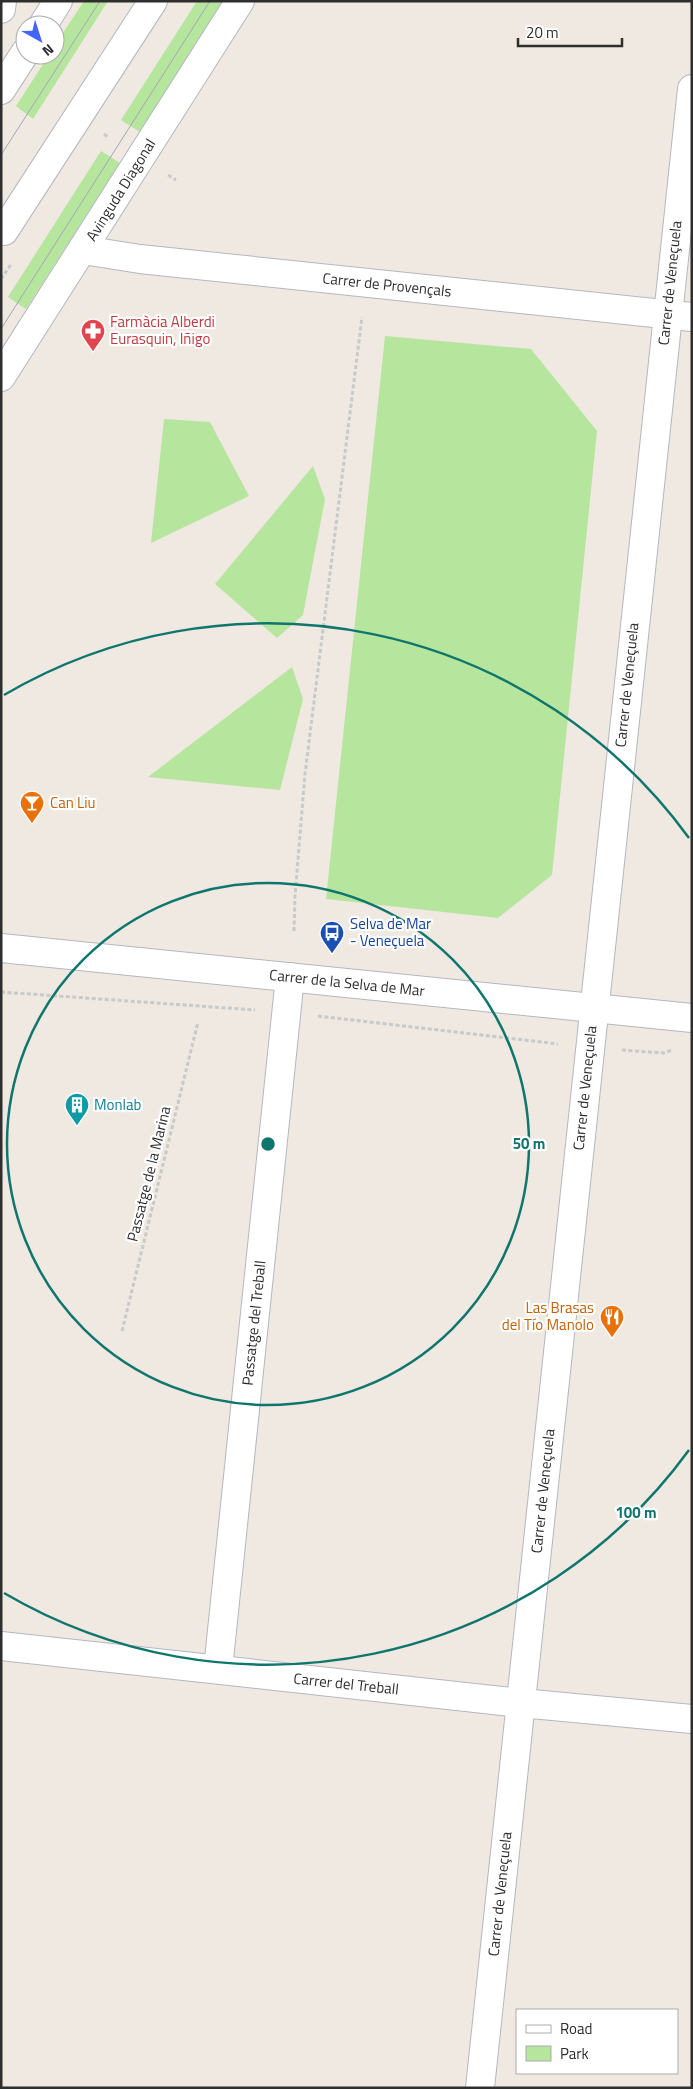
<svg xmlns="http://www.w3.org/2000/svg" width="693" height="2089" font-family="'Titillium Web',sans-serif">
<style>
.green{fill:#b6e59e}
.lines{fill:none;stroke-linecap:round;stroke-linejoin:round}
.street-casing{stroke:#b4b7c1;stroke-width:30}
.secondary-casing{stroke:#b4b7c1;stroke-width:30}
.path{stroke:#c9c9c9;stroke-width:3;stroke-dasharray:4 2.5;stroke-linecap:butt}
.street{stroke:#fff;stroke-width:28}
.secondary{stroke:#fff;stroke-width:28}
.tram{stroke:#a3a6b8;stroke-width:1}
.ring{fill:none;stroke:#0f766e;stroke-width:2.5}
.labels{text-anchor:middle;stroke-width:4.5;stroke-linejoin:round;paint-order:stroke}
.street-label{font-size:15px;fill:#2e2e2e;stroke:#fff}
.health-label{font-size:15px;fill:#be3a42;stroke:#fff;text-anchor:start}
.food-label{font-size:15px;fill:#c56008;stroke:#fff;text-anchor:start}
.transit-label{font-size:15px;fill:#164399;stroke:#fff;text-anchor:start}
.culture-label{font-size:15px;fill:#0d838f;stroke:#fff;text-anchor:start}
.centre{fill:#0f766e;stroke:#fff;stroke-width:2.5}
.ring-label{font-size:15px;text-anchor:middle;font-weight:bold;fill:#0f766e;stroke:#fff;stroke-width:4.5;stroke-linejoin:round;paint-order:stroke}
</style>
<rect width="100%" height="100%" fill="#efe9e1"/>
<!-- green -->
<g class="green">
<polygon points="84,1 108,1 33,119 16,106 49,55 55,55 55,45"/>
<polygon points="197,1 223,1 140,132 121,120"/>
<polygon points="101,151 120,163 26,309 8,297"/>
<polygon points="385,336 531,349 597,431 552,875 498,918 326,899"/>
<polygon points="164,419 210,422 249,496 151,543"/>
<polygon points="313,466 325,499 303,615 277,638 215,584"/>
<polygon points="292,667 303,699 280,790 148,777"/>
</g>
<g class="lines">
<defs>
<g id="street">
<polyline points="4,231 153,1"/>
<polyline points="83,250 140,259 692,317"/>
<polyline points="1,1646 521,1703 692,1719"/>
<polyline points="218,1669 290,977"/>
<polyline points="480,2088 692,89"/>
</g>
<g id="secondary">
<polyline points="1,9 2,1"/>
<polyline points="43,25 58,1"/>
<polyline points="1,90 25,53"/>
<polyline points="1,377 240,1"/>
<polyline points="1,948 692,1018"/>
</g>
</defs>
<!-- street casing -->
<use href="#street" class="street-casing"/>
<!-- secondary casing -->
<use href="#secondary" class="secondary-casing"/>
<!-- path -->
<g class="path">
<polyline points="104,134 109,138"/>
<polyline points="168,175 176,180"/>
<polyline points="1,279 12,263"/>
<polyline points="294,931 295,896 305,774 362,317"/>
<polyline points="1,992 255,1010"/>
<polyline points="318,1016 558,1044"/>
<polyline points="622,1050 664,1053 672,1050"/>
<polyline points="122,1331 198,1022"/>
</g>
<!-- street -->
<use href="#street" class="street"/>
<!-- secondary -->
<use href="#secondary" class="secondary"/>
<!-- tram -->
<g class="tram">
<polyline points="1,155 100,1"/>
<polyline points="1,329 210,1"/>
</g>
</g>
<!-- distance rings -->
<g class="ring">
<circle cx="268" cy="1144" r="261"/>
<path d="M689 1450A521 521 0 0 1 4 1593M4 695A521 521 0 0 1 689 838"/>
</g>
<!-- icons -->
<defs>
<symbol id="pharmacy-pin" viewBox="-11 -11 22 30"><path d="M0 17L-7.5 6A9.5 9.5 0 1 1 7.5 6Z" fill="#e0444e" stroke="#fff"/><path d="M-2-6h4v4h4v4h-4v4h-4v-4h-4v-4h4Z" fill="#fff"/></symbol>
<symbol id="bar-pin" viewBox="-11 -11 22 30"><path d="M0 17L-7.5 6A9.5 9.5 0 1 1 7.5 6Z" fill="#e8710a" stroke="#fff"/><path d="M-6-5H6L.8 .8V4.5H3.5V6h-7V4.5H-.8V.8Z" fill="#fff"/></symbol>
<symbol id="bus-pin" viewBox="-11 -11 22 30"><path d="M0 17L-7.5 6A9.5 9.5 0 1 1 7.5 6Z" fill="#1a4fb4" stroke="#fff"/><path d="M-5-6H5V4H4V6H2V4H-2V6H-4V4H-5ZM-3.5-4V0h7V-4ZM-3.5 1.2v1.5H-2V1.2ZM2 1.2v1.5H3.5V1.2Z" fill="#fff"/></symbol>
<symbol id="building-pin" viewBox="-11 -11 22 30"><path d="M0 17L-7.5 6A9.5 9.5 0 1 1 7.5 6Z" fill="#0f9aa8" stroke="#fff"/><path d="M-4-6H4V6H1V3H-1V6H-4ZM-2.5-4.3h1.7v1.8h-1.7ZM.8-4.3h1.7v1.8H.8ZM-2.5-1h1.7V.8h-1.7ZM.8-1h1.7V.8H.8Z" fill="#fff"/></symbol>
<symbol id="restaurant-pin" viewBox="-11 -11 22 30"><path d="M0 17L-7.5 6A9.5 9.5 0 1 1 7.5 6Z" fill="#e8710a" stroke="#fff"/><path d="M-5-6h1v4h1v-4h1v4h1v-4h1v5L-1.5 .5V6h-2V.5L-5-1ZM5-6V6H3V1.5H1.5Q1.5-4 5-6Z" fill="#fff"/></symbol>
</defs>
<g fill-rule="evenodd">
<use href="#pharmacy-pin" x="79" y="317" width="28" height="38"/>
<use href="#bar-pin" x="18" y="789" width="28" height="38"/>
<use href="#bus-pin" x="318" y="919" width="28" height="38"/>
<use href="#building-pin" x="63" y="1091" width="28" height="38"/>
<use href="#restaurant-pin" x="598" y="1303" width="28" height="38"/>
</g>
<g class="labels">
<!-- street labels -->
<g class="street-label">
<text transform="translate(121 190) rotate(-58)" y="5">Avinguda Diagonal</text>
<text transform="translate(670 283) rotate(-84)" y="5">Carrer de Veneçuela</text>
<text transform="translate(387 285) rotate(6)" y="5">Carrer de Provençals</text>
<text transform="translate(627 685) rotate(-84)" y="5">Carrer de Veneçuela</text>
<text transform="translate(347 983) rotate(6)" y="5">Carrer de la Selva de Mar</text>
<text transform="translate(585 1088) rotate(-84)" y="5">Carrer de Veneçuela</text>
<text transform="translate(149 1174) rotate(-76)" y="5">Passatge de la Marina</text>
<text transform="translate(254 1323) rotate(-84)" y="5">Passatge del Treball</text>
<text transform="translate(543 1491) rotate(-84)" y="5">Carrer de Veneçuela</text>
<text transform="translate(346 1684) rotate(6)" y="5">Carrer del Treball</text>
<text transform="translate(500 1894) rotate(-84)" y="5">Carrer de Veneçuela</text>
</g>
<!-- health labels -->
<g class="health-label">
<text x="110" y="327">Farmàcia Alberdi<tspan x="110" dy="17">Eurasquin, Iñigo</tspan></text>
</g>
<!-- food labels -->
<g class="food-label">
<text x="50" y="808">Can Liu</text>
<text x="594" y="1313" text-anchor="end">Las Brasas<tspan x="594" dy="17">del Tío Manolo</tspan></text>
</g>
<!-- transit labels -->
<g class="transit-label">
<text x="350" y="929">Selva de Mar<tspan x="350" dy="17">- Veneçuela</tspan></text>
</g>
<!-- culture labels -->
<g class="culture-label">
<text x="94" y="1110">Monlab</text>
</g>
</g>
<circle cx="268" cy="1144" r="8" class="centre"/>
<g class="ring-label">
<text x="529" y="1149">50 m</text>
<text x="636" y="1518">100 m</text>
</g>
<!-- border -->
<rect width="693" height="2089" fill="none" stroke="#2e2e2e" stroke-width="5"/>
<!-- legend -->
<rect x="516" y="2009" width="162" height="65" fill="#ffffff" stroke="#ababab"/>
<rect x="526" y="2025" width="25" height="8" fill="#ffffff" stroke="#ababab"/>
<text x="560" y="2034" font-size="15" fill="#2e2e2e">Road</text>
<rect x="526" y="2046" width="25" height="15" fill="#b6e59e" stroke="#ababab"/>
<text x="560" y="2059" font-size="15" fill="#2e2e2e">Park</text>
<!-- north arrow -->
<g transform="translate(40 40) rotate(141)"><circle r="24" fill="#ffffff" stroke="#ababab"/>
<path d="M0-4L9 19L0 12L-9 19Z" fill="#4264fb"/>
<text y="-8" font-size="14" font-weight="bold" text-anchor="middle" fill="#2e2e2e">N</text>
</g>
<!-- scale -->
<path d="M518 38v8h104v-8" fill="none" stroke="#2e2e2e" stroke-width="2.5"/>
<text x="526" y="38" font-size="15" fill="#2e2e2e" stroke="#ffffff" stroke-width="4" paint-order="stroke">20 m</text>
</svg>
